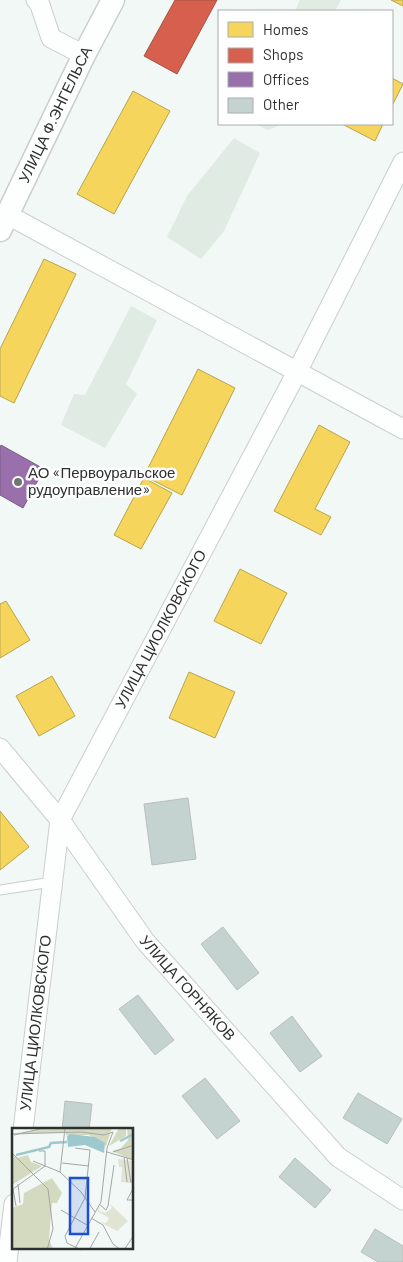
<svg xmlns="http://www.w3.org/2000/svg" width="403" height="1262" font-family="Barlow,sans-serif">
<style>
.built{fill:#e0ebe4}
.homes{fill:#f6d55c;stroke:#b9a44e}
.shops{fill:#d6604d;stroke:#a35244}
.offices{fill:#9970ab;stroke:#785d86}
.building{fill:#c5d3d0;stroke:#b9bebc}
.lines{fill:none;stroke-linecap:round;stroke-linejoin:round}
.service-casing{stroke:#cacfcc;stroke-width:11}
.minor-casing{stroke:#cacfcc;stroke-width:21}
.tertiary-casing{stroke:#cacfcc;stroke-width:25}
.service{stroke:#fdfefe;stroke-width:9}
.minor{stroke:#fdfefe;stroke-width:19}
.tertiary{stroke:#fdfefe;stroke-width:22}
.poi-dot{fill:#717674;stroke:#fff;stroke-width:2}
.labels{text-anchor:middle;stroke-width:5;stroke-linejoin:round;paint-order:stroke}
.street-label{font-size:15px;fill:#2c302e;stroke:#fff}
.poi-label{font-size:15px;fill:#2c302e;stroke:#fff;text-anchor:start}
.inset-river{fill:none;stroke:#9dc8cd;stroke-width:2.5}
.inset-road{fill:none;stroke:#a3a8a5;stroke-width:1}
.view{fill:#1d4ed8;fill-opacity:0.15;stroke:#1d4ed8;stroke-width:2.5}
.inset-edge{fill:none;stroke:#2c302e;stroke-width:2.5}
</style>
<rect width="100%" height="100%" fill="#f2f8f5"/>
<!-- built -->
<g class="built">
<polygon points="300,0 341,0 335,11 295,11"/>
<polygon points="255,124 283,124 268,130"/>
<polygon points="234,138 260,153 224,231 201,259 167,237 187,196"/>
<polygon points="131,306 157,320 126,384 137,394 105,448 61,425 74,394 85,395"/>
</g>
<!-- homes -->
<g class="homes">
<polygon points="391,0 403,0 403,6"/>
<polygon points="392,78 403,84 392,106"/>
<polygon points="133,91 170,111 114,214 77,194"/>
<polygon points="342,124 383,124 375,141"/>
<polygon points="44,259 76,274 14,403 0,396 0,349"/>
<polygon points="198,369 235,388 182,495 144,476"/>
<polygon points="319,425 350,442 315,509 331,517 321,535 274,511"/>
<polygon points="144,478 172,493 141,549 114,535"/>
<polygon points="240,569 287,593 261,644 214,621"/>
<polygon points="6,601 30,640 0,658 0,604"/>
<polygon points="189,672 235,692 215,738 169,718"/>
<polygon points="52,676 75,716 39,736 16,696"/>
<polygon points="0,811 29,847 0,870"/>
</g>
<!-- shops -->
<polygon class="shops" points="175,0 217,0 177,74 144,56"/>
<!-- offices -->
<polygon class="offices" points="1,445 44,469 23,508 0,495 0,448"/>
<!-- building -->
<g class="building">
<polygon points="188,798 196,859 152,865 144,804"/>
<polygon points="223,927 259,973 237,990 201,944"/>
<polygon points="138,995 174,1040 155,1055 119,1009"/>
<polygon points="292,1016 322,1056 300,1072 270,1033"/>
<polygon points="205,1078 240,1121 217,1139 182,1096"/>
<polygon points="358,1093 402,1119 387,1144 343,1118"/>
<polygon points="65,1101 92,1104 89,1130 62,1130"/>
<polygon points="295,1158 331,1190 315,1208 279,1177"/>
<polygon points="375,1229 403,1246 403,1262 378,1262 361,1252"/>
</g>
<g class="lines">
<defs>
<polyline id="service" points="0,890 52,882"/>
<g id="minor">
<polyline points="36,0 39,2 51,38 84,55"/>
<polyline points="8,215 403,429"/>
<path id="s1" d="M0,748l60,72 85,121 193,216 65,43"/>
<path id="s2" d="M23,1130l37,-310 237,-448 106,-210"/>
<polyline points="7,1262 14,1204"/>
</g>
<g id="tertiary">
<path id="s3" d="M0,230l84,-175 29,-55"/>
</g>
</defs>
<!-- service casing -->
<use href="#service" class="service-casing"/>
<!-- minor casing -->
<use href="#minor" class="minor-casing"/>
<!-- tertiary casing -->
<use href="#tertiary" class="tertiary-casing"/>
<!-- service -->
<use href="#service" class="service"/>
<!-- minor -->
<use href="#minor" class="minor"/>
<!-- tertiary -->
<use href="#tertiary" class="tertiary"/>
</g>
<!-- markers -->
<circle class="poi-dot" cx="18" cy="482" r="5"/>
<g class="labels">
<!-- street labels -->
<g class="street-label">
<text dy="5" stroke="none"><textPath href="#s3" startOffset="128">УЛИЦА Ф.ЭНГЕЛЬСА</textPath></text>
<text dy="5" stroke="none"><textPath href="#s2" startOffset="528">УЛИЦА ЦИОЛКОВСКОГО</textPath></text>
<text dy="5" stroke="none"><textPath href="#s1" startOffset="305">УЛИЦА ГОРНЯКОВ</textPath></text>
<text dy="5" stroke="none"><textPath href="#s2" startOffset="108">УЛИЦА ЦИОЛКОВСКОГО</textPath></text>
</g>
<!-- poi labels -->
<g class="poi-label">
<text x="28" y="478">АО «Первоуральское<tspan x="28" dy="17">рудоуправление»</tspan></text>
</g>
</g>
<!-- overview -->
<g transform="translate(12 1128)">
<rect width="121" height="121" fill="#f2f8f5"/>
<path d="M106,31l15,2v38l-1,-16 -11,-1 1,-15h-3zM98,76l18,17 -11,10 -17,-9 6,1 3,-5 -12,-7 3,-4 -1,4 7,2 6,-5z" fill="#dfe4d3"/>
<path d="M37,0l15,1 48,-1 -6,18 -17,-11h-23l-1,11 1,-13h-50zM107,0h7v8l-17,10zM115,0h6v32l-21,-9 9,-3 7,-8zM0,27l5,3 11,-3 3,7 11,4 -30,19zM40,50l10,15 -5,10h-5l-3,36 4,10h-41v-41l11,-4 1,-11z" fill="#d4dac0"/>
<path d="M58,6l25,3 10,6 -1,10 -19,-8 -17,2 -1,-11z" fill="#9dc8cd"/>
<path class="inset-river" d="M108,13l14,-7M4,27l33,-8 2,-4 16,-1"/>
<path class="inset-road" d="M0,6l69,-2 23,3 9,-3M2,7l30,-7M63,20l15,2 -5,48 -20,38 2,7 14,7M95,24l27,8M101,24l21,-7M0,25l36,36 5,40 -6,21M112,29l3,25M115,30l4,25M21,33l27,11 21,20 14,20M50,35l27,3M48,44l5,-44M6,56l2,19M122,59l-7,13h7M88,77l6,5 2,-4 6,-41M4,78l-3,-17 32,-23v-15h-6M49,82l26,15M79,90l12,7 10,19 8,6M62,122l27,-48 6,-54 6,-16M77,122l10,-18M112,122l10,-15"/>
<path class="view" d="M58,50h18v56h-18z"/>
<rect width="121" height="121" class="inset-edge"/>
</g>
<!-- legend -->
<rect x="218" y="10" width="175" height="115" fill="#ffffff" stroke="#abacab"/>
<rect x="228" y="22" width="25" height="15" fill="#f6d55c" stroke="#abacab"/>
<text x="263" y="35" font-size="15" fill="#2c302e">Homes</text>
<rect x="228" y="48" width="25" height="15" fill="#d6604d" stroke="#abacab"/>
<text x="263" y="60" font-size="15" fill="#2c302e">Shops</text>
<rect x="228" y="72" width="25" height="15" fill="#9970ab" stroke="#abacab"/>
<text x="263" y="85" font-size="15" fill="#2c302e">Offices</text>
<rect x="228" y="98" width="25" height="15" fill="#c5d3d0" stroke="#abacab"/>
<text x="263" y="110" font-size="15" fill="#2c302e">Other</text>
</svg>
